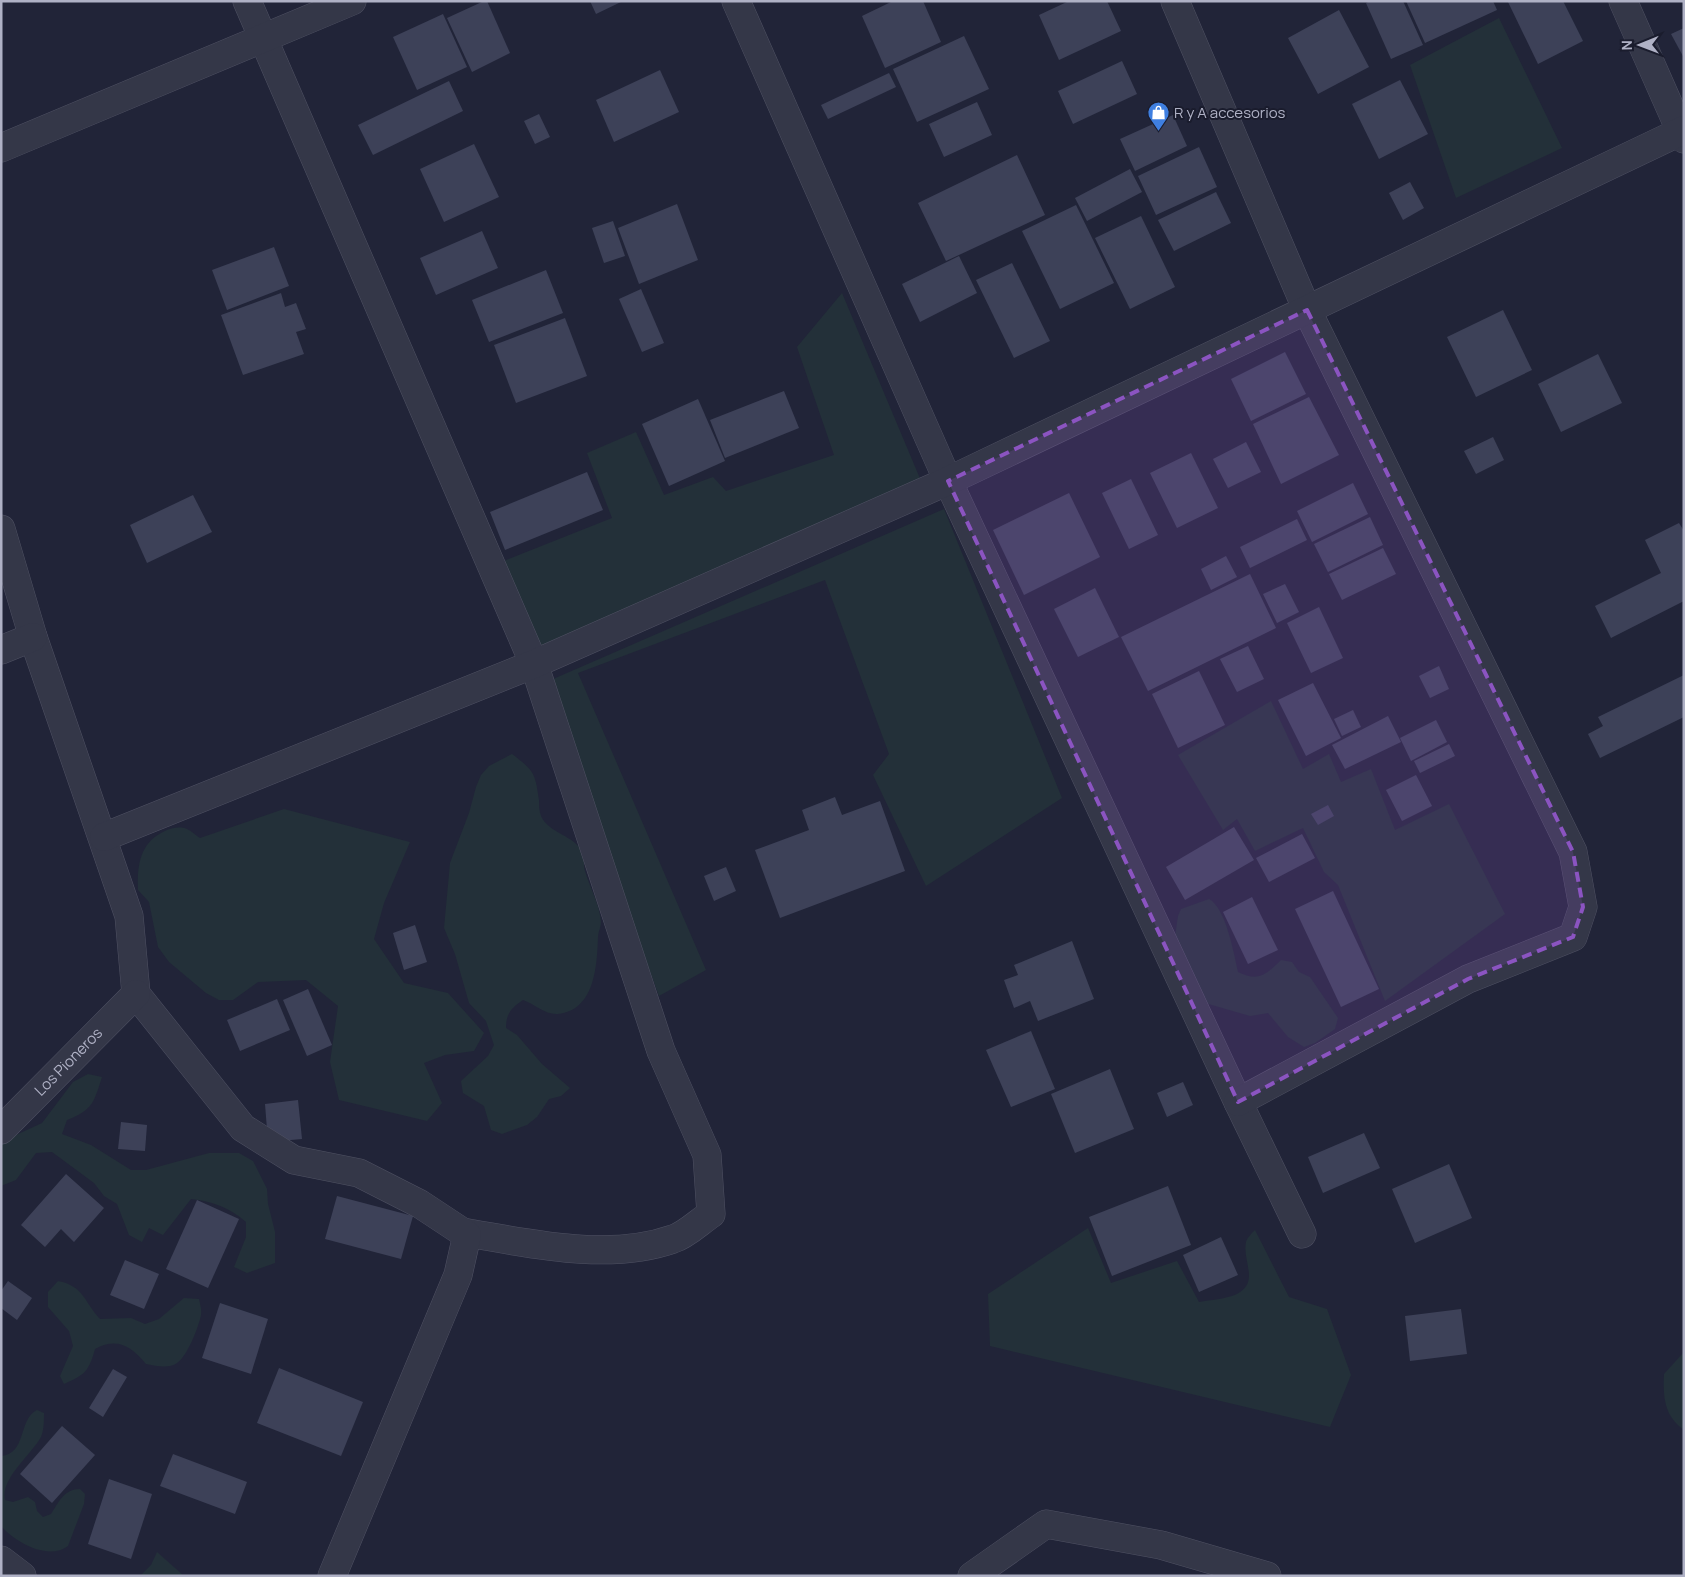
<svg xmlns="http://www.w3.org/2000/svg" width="1685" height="1577" font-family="Manrope,sans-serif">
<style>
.green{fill:#233039}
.building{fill:#3d4158}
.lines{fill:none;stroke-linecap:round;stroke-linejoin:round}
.minor-casing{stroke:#4f5163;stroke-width:29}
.minor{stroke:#343748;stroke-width:28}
.marked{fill:#8b54c1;fill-opacity:0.2;stroke:#8b54c1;stroke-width:4;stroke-dasharray:10 6;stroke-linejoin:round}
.labels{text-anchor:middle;stroke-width:4;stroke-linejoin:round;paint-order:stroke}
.poi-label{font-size:15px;fill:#afb1c5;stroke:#1a1c2d;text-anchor:start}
.street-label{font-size:15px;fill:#afb1c5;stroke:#1a1c2d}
</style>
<rect width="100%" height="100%" fill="#212438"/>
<!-- green -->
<g class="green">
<polygon points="1499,18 1562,148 1456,198 1410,65"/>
<polygon points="842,293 924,488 541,661 501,562 612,518 587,453 636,432 664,495 713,477 726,491 834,455 797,347"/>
<polygon points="944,509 1062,798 926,886 873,775 889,754 825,580 578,673 706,970 659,996 544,683"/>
<polygon points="1271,701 1303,769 1329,754 1341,782 1371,769 1395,830 1449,804 1505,914 1385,1001 1338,885 1324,872 1303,828 1255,851 1237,819 1223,830 1178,755"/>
<path d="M512,754c22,17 23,18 27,46 0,5 0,11 2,16 8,18 34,19 42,37 2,5 0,12 2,18 5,17 15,34 16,51 0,5 -3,10 -3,15 -1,29 -3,73 -40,77 -13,1 -23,-10 -35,-14 -12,8 -17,14 -17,28l11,7 25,29 28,24 -9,8 -12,3 -12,18 -10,8 -25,9 -11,-4 -7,-24 -21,-13 -2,-12 27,-25 6,-11 -8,-24 -17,-18 -14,-49 -11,-26 6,-65 19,-50 7,-26 5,-12 8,-9z"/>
<path d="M284,809l126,33 -26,61 -10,36 30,44 44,10 36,40 -10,18 -29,4 -21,8 18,40 -15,18 -88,-21 -9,-38 8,-56 -32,-26 -48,2 -25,18h-14l-13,-7 -37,-31 -11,-15 -9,-45 -11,-12c-1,-25 2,-48 27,-59 6,-3 15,-5 22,-2 5,2 9,7 13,9z"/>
<path d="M1209,899c17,9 25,55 29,73 20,10 28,3 43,-12l11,2 7,10 11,5 28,41 -3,11 -20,14 -11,4 -16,-10 -20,-24 -18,3 -45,-13 -31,-60 4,-27 3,-7z"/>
<path d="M88,1074l14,3c-8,25 -9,33 -35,43l-5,14 29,11 40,25h15l63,-17h30l14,8 14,28 1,15 7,28v31l-28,10 -13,-6 12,-30v-15c-16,-14 -34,-21 -55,-23l-28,36 -14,-7 -7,14 -13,-7 -12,-31 -13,-8 -10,-13 -42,-31 -16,1 -20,27 -15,6v-44l41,-19 31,-41z"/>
<path d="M1088,1228l23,55 66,-22 22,41c11,-2 27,-3 38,-8 23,-12 5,-33 9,-52 1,-4 6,-9 9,-12l34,67 38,12 24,66 -21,52 -340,-81 -2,-52z"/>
<path d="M58,1281c26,5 26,21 42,38l31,-1 14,6 14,-5 25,-21 15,1c1,5 3,11 2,16 -2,11 -14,42 -24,48 -8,6 -21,3 -31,1 -15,-18 -29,-27 -51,-15 -6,22 -10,26 -31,35l-4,-8 13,-30 -4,-15 -21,-24v-15z"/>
<path d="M1684,1352v78c-20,-14 -21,-33 -20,-56z"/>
<path d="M37,1410l7,3c0,8 0,17 -3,24 -10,18 -41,42 -36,63l8,2 15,-5 7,5 2,9 6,6 8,-3c8,-12 13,-25 29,-25l5,5 -1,10 -16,42c-20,15 -53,-4 -67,-20v-70c26,-2 17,-37 36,-46z"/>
<polygon points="157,1552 184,1576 140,1576 151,1565"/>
</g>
<!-- building -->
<g class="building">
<polygon points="484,1 487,1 510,53 472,72 447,18"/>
<polygon points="590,1 623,1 596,14"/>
<polygon points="893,1 923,1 941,42 885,68 862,16"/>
<polygon points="1069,1 1107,1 1121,31 1059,60 1039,15"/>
<polygon points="1370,1 1403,1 1423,45 1391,59 1366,3"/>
<polygon points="1406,1 1493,1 1497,10 1425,43"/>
<polygon points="1510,1 1563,1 1583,41 1538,64 1508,2"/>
<polygon points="1339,10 1369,67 1318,94 1288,38"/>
<polygon points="443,14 467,67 417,90 393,37"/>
<polygon points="1684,28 1684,58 1671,34"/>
<polygon points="964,36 989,89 917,122 893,69"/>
<polygon points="1122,61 1137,94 1073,124 1058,91"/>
<polygon points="660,70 679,112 614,142 596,100"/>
<polygon points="889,73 896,87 828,119 821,105"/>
<polygon points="1400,80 1428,134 1379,159 1352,104"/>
<polygon points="449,81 463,111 373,155 358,125"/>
<polygon points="977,102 992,135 944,157 929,124"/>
<polygon points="539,114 550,137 535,144 524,121"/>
<polygon points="1173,115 1187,146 1135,171 1120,139"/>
<polygon points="474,144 499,197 444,222 420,169"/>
<polygon points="1199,147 1217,187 1156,215 1138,176"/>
<polygon points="1017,155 1045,215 946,261 918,203"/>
<polygon points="1130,169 1142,192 1087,221 1075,198"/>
<polygon points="1410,182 1424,208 1403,220 1389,193"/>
<polygon points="1216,192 1231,223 1174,251 1158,220"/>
<polygon points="677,204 698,260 639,284 618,228"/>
<polygon points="1076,205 1114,283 1060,309 1022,231"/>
<polygon points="1141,216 1175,287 1130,309 1095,238"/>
<polygon points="613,221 625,256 604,263 592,228"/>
<polygon points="482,231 498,268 436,295 420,258"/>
<polygon points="274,247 289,286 227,310 212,270"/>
<polygon points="959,256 977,293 920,322 902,284"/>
<polygon points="1012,263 1050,341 1014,358 976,280"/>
<polygon points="546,270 563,313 489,342 472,300"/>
<polygon points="641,289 664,343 642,352 619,299"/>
<polygon points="281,293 285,307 296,303 306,329 296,332 304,354 243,375 221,315"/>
<polygon points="1503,310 1532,370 1476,397 1447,337"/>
<polygon points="565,318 587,376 516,403 494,345"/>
<polygon points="1285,352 1306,394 1251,421 1231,379"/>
<polygon points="1598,354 1622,403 1561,432 1538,384"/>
<polygon points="784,391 799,428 725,458 710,420"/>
<polygon points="1309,397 1339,455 1281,484 1253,424"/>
<polygon points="698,399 725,461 669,486 642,424"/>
<polygon points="1493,437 1504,460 1476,474 1464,451"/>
<polygon points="1246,442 1261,472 1228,488 1213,459"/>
<polygon points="1191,453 1218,508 1177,528 1150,473"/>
<polygon points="587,472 603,510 505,550 490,512"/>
<polygon points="1131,479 1158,535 1129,549 1102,493"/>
<polygon points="1353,483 1368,514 1312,542 1297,511"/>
<polygon points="1069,493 1100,557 1024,595 993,530"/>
<polygon points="193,495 212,532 147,563 130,525"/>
<polygon points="1370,517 1383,545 1328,572 1314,544"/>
<polygon points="1297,519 1307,540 1250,568 1240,547"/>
<polygon points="1679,523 1684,531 1684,601 1611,638 1595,606 1661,573 1645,540"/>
<polygon points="1383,548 1396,574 1342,600 1329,574"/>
<polygon points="1226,556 1237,577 1211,590 1201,569"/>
<polygon points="1250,574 1276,628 1148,691 1121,637"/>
<polygon points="1285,584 1299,612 1277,623 1263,594"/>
<polygon points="1095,588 1119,637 1078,657 1054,609"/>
<polygon points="1319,607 1343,658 1311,673 1287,623"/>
<polygon points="1248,646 1264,679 1237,692 1220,659"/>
<polygon points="1439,666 1449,689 1430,698 1419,676"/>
<polygon points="1199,671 1225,725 1178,748 1152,694"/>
<polygon points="1684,675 1684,717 1600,758 1588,734 1603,726 1598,717"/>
<polygon points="1313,683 1341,738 1306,756 1278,700"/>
<polygon points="1353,710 1361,727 1342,736 1334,719"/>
<polygon points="1388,716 1401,742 1345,769 1332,745"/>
<polygon points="1436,720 1447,742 1411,761 1400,738"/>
<polygon points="1449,744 1455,756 1420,773 1414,761"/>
<polygon points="1416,775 1432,806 1402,821 1386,790"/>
<polygon points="835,797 842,815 880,801 905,871 780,918 755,850 809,830 802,810"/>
<polygon points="1328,805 1334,816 1318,825 1311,814"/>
<polygon points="1234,827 1254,860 1185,900 1166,867"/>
<polygon points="1302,834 1315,858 1269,882 1256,858"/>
<polygon points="726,867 736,891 714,901 704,876"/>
<polygon points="1333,891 1379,989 1341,1007 1295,909"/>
<polygon points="1252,897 1278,950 1248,964 1223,912"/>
<polygon points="415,925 427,962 404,970 393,933"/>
<polygon points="1072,941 1094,999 1038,1021 1030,1001 1014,1008 1004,980 1018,975 1014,965"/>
<polygon points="308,989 332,1045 307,1056 283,1000"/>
<polygon points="277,999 290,1030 240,1051 227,1020"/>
<polygon points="1031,1031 1055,1089 1011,1107 986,1050"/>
<polygon points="1110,1069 1134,1129 1075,1153 1051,1094"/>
<polygon points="1183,1082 1193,1105 1167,1117 1157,1093"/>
<polygon points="298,1100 302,1139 268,1142 265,1104"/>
<polygon points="121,1122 147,1125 145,1151 118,1149"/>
<polygon points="1364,1133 1380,1168 1323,1193 1308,1157"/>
<polygon points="1449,1164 1472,1218 1415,1243 1392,1189"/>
<polygon points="66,1174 104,1208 74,1242 61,1229 45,1247 21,1225"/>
<polygon points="1168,1186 1191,1245 1112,1276 1089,1217"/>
<polygon points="337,1196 413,1216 401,1259 325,1239"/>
<polygon points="197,1200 239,1219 208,1288 166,1269"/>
<polygon points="1221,1237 1238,1275 1199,1292 1183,1255"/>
<polygon points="125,1260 159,1274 144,1309 110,1295"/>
<polygon points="8,1281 32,1298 17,1320 1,1308 1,1291"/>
<polygon points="220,1303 268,1319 251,1374 202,1358"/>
<polygon points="1461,1309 1467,1354 1410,1361 1405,1316"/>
<polygon points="279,1368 363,1402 341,1456 257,1423"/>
<polygon points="113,1369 127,1377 103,1417 89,1408"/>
<polygon points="62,1426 95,1455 52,1503 20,1474"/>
<polygon points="173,1454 247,1482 235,1514 160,1486"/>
<polygon points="109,1479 152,1494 131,1559 88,1544"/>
</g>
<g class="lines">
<defs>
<g id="minor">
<path d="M247,1l287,663 127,387 46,104 4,59c-12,8 -25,21 -38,25 -65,23 -145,4 -211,-7"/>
<polyline points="736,1 948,481 1238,1102 1302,1234"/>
<polyline points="1175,1 1307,310 1573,852 1583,907 1573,937 1468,979 1238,1102"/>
<polyline points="1623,1 1684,139"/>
<polyline points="1,148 352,1"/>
<polyline points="1,529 33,637 129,916 136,994 243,1128 294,1160 359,1173 420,1204 467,1235 458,1275 332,1576"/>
<polyline points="1,650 33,637"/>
<polyline points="104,837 534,664 948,481 1684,130"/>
<path id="s1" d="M1,1130l135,-136"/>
<polyline points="1,1560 22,1576"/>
<polyline points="972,1576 1046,1524 1161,1545 1267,1576"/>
</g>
</defs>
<!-- minor casing -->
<use href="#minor" class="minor-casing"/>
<!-- minor -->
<use href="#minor" class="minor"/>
</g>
<!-- marked area -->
<path class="marked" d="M1307,310l266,542 10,55 -10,30 -105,42 -230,123 -290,-621z"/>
<!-- icons -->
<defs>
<symbol id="shop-pin" viewBox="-11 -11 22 30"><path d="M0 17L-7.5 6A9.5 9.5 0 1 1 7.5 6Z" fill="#3f7fe0" stroke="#1a1c2d"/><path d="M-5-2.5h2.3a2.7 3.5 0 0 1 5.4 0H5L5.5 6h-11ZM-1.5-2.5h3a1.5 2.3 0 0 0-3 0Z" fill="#fff"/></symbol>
</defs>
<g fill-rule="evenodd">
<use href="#shop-pin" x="1146" y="100" width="25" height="34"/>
</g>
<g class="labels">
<!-- poi labels -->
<g class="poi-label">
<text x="1174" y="118">R y A accesorios</text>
</g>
<!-- street labels -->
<g class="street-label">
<text dy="5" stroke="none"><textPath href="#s1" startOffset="96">Los Pioneros</textPath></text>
</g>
</g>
<!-- border -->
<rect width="1685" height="1577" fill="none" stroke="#afb1c5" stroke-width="5"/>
<!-- north arrow -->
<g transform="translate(1640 45) rotate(269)" stroke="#1a1c2d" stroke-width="4" paint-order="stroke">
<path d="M0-4L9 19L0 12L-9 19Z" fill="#afb1c5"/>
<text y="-8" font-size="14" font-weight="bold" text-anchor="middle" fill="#afb1c5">N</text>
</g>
</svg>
